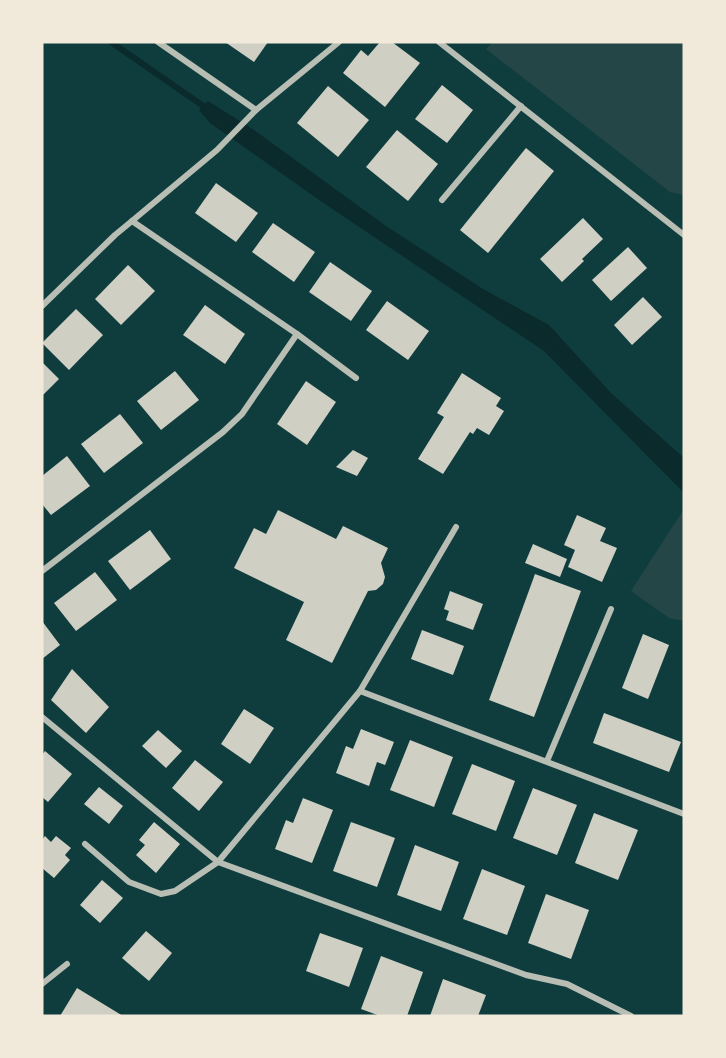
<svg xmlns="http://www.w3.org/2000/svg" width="726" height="1058" font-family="Mulish,sans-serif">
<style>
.green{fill:#244646}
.water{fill:#0a2a2b}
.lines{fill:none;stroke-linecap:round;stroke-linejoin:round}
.stream{stroke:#0a2a2b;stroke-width:6}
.building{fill:#cfcfc3}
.minor{stroke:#b8beb3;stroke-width:6}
</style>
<rect width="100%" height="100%" fill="#0f3d3e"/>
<!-- green -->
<g class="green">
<polygon points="493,42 684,42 684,195 670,192 486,49"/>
<polygon points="684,509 684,621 669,618 631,591"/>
</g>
<!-- water -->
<polygon class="water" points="208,101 254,130 386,226 483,289 549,325 612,394 684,458 684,493 544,351 322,202 210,123 199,110"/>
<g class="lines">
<!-- stream -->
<polyline class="stream" points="111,42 209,110"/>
</g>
<!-- building -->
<g class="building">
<polygon points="225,42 268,42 254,62"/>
<polygon points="380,42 392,42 420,63 385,107 343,73 361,50 368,56"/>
<polygon points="442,85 473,110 447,143 415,119"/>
<polygon points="328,86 369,120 338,157 297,123"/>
<polygon points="397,130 438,164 408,201 366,167"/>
<polygon points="526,148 554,171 488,253 460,230"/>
<polygon points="216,183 258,213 236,242 195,213"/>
<polygon points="583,218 603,239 582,259 584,261 562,282 540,259"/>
<polygon points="273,223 315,252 294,282 252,252"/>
<polygon points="628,247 647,268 611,301 592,280"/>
<polygon points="330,262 372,291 351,321 309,292"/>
<polygon points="128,265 155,291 121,325 95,299"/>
<polygon points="643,297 662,317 632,345 614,325"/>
<polygon points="387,301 429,331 408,360 366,330"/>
<polygon points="205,305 245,334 225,364 183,335"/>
<polygon points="76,309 103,335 69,370 42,343"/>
<polygon points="42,362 59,379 42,396"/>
<polygon points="175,371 199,400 161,430 137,401"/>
<polygon points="462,373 501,398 496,406 504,411 489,435 477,428 473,434 470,432 443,474 418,459 444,417 437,413"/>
<polygon points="306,381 336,402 307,445 277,424"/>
<polygon points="120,414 143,443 104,473 81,444"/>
<polygon points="353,450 368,458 357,476 336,467"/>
<polygon points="67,456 90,486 51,515 42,504 42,476"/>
<polygon points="278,510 336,539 343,526 388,548 381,563 385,577 383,584 376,590 368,591 332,663 286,640 304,602 234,568 254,528 266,534"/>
<polygon points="577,515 606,528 600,541 617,548 602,582 568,567 575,550 564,545"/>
<polygon points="150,530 171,559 130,590 108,561"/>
<polygon points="533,544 567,559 560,577 525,563"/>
<polygon points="95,572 117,600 76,631 54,603"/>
<polygon points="535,574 581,591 534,717 489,700"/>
<polygon points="450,591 483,604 473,630 446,620 449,611 444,609"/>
<polygon points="42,621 60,645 42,659"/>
<polygon points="422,630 464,646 453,675 411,659"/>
<polygon points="643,634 669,645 648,699 622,688"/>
<polygon points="72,669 109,707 86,733 51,700"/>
<polygon points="244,709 274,728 250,764 221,744"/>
<polygon points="604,713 681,742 669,772 593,743"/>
<polygon points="361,729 394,742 385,765 377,762 369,786 336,773 346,746 353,749"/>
<polygon points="158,730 182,751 166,768 142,746"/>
<polygon points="410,740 453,757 434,807 390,790"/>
<polygon points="45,751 72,774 48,802 42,797 42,755"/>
<polygon points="195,760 223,782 199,811 172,788"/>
<polygon points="472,764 515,781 496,831 452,814"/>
<polygon points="99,787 123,806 109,824 84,804"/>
<polygon points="533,788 577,805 557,855 513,838"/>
<polygon points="303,798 333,810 312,863 275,849 286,820 293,823"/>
<polygon points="594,813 638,830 618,880 575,863"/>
<polygon points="154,822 180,844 156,873 136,855 145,845 139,840"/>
<polygon points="351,822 395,838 377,887 333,871"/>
<polygon points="45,836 51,842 56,836 71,848 65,855 70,860 54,878 42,868 42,840"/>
<polygon points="415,845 459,862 441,911 397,895"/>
<polygon points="482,869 525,886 507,935 463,919"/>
<polygon points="102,880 123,898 100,923 80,905"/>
<polygon points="546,894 589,910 571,959 528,943"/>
<polygon points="146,931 172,953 149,981 122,958"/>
<polygon points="320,933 363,948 349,987 306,971"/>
<polygon points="381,956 423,972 407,1016 380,1016 361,1009"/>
<polygon points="443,979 486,995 478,1016 430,1016"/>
<polygon points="77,988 123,1016 60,1016"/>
</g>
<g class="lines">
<!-- minor -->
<g class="minor">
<polyline points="158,42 256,110"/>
<polyline points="339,42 256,110 217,150 132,221 297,334 356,378"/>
<polyline points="439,42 684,235"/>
<polyline points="442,200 521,106"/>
<polyline points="42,306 115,235 132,221"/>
<polyline points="42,571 223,432 242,414 297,334"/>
<polyline points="360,691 684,814"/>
<polyline points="42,717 218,862 526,975 567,984 631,1016"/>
<polyline points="547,761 611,609"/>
<polyline points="85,844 129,882 161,894 175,891 218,862 360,691 456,527"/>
<polyline points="42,984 67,964"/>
</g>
</g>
<!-- border -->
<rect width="726" height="1058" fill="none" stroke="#f1e9da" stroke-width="87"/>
</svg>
